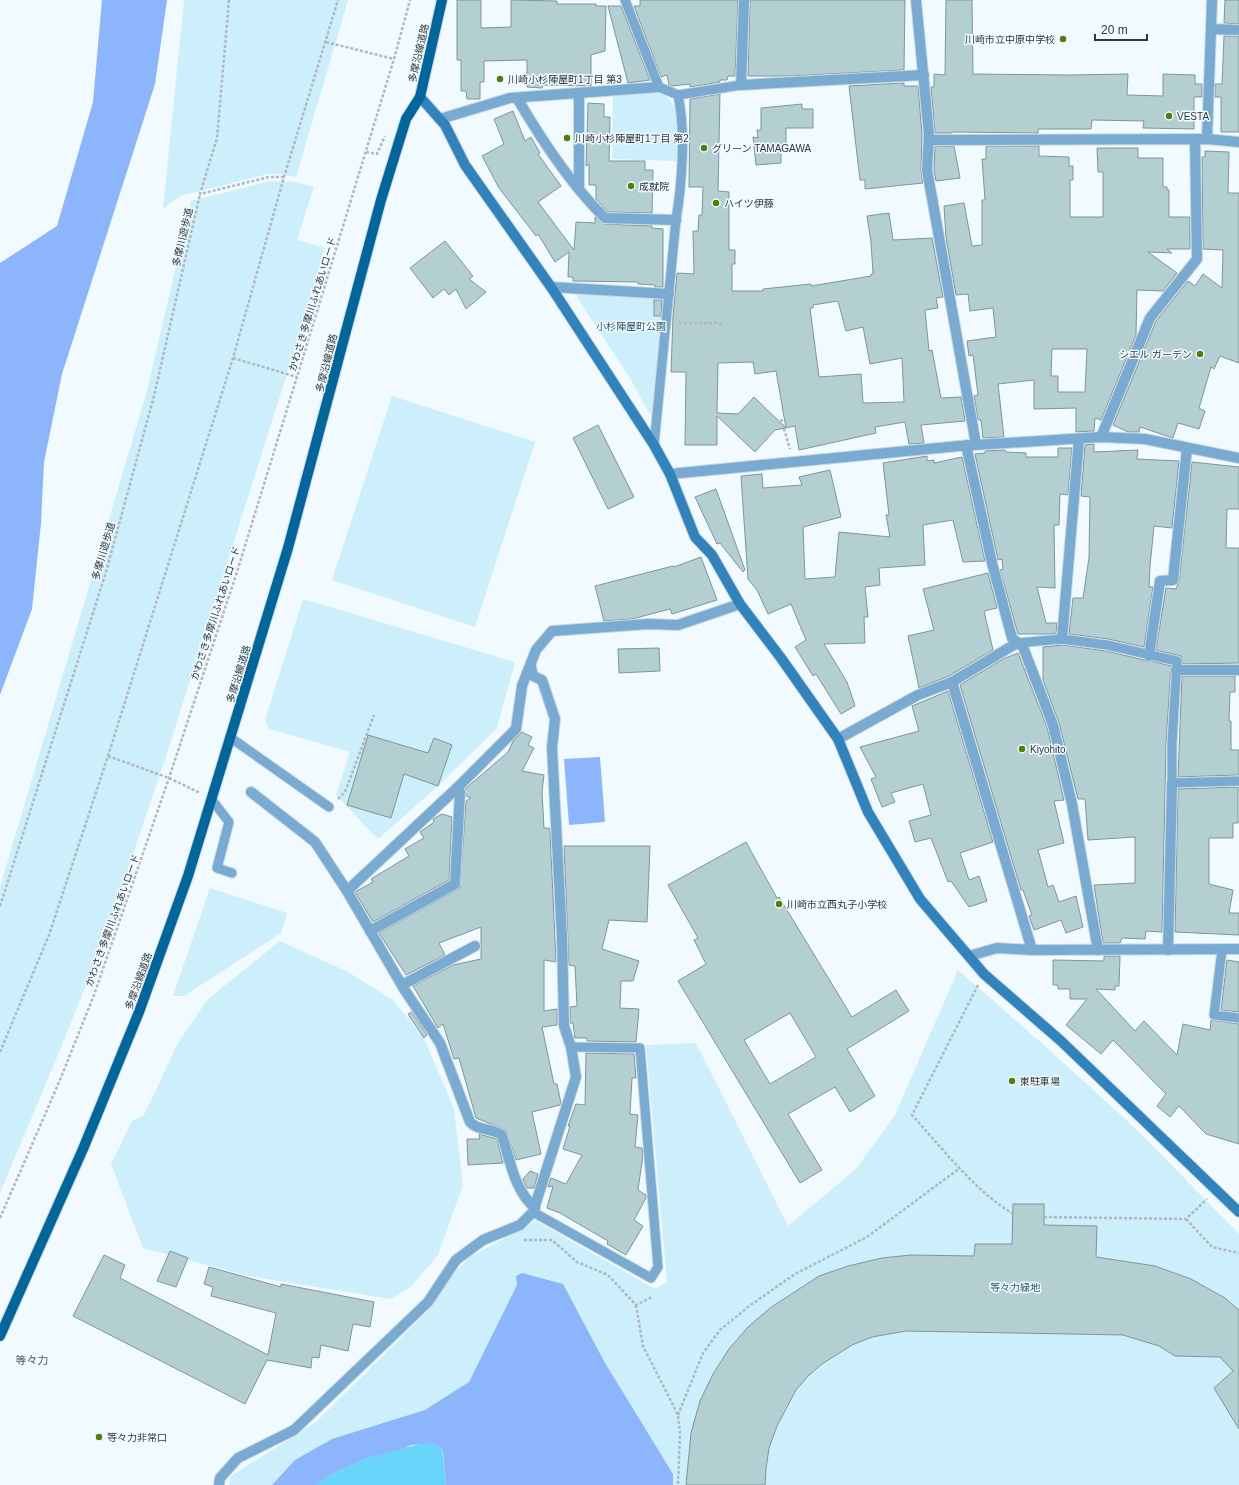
<svg xmlns="http://www.w3.org/2000/svg" width="1239" height="1485" font-family="Arial,'Noto Sans JP',sans-serif">
<style>
.green{fill:#cdeefb}
.forest{fill:#69d5fb}
.water{fill:#8cb5fc}
.building{fill:#b4cfd2;stroke:#7c9699;fill-rule:evenodd}
.lines{fill:none;stroke-linecap:round;stroke-linejoin:round}
.lane-casing{stroke:#ced8dc;stroke-width:11}
.street-casing{stroke:#ced8dc;stroke-width:12}
.secondary-casing{stroke:#ced8dc;stroke-width:12}
.primary-casing{stroke:#ced8dc;stroke-width:12}
.path{stroke:#afb9bd;stroke-width:2.5;stroke-dasharray:3 2;stroke-linecap:butt}
.lane{stroke:#79abd2;stroke-width:9}
.street{stroke:#79abd2;stroke-width:10}
.secondary{stroke:#3083bc;stroke-width:10}
.primary{stroke:#00669c;stroke-width:10}
.poi-dot{fill:#507f0d;stroke:#f1fbff;stroke-width:1.5}
.labels{text-anchor:middle;stroke-width:3;stroke-linejoin:round;paint-order:stroke}
.poi-label{font-size:10px;fill:#2e383c;stroke:#f1fbff;text-anchor:start}
.street-label{font-size:10px;fill:#2e383c;stroke:#f1fbff}
.park-label{font-size:10px;fill:#295768;stroke:#f1fbff}
.neighbourhood-label{font-size:11px;fill:#455b63;stroke:#f1fbff}
</style>
<rect width="100%" height="100%" fill="#f1fbff"/>
<!-- green -->
<g class="green">
<polygon points="184,0 348,0 296,177 280,174 268,174 180,196 163,209"/>
<polygon points="659,91 665,94 676,108 677,161 612,159 613,94"/>
<polygon points="270,181 294,182 314,187 297,240 325,248 285,380 169,747 106,935 62,1045 0,1193 0,887 147,391 191,201"/>
<polygon points="577,293 663,298 653,408 650,414 630,378 577,297"/>
<polygon points="392,396 535,442 475,627 332,580"/>
<polygon points="303,599 515,662 497,728 438,786 378,839 336,795 350,752 269,729 265,720"/>
<polygon points="210,888 287,913 281,933 184,996 173,996"/>
<polygon points="280,941 348,972 393,1000 424,1038 454,1109 463,1185 438,1255 411,1287 391,1299 248,1276 143,1248 111,1164 132,1121 144,1115 178,1043 208,999"/>
<polygon points="958,970 1046,1047 1136,1129 1239,1234 1239,1485 229,1485 231,1476 316,1422 431,1308 452,1276 470,1257 536,1221 655,1289 667,1282 646,1045 696,1043 788,1226 856,1169 895,1115"/>
</g>
<!-- forest -->
<polygon class="forest" points="424,1443 432,1443 442,1449 446,1485 316,1485 330,1475 367,1458"/>
<!-- water -->
<g class="water">
<polygon points="102,0 167,0 155,84 62,374 44,462 41,523 32,609 0,695 0,263 57,226 93,102"/>
<polygon points="600,757 605,822 569,825 564,759"/>
<polygon points="522,1273 563,1284 605,1363 673,1474 673,1485 446,1485 443,1453 442,1449 432,1443 411,1445 403,1449 367,1458 330,1475 316,1485 272,1485 295,1460 332,1439 425,1410 469,1382 517,1285 516,1276"/>
</g>
<!-- building -->
<g class="building">
<polygon points="457,0 481,0 481,28 511,27 511,0 557,1 557,4 596,4 596,6 606,6 605,51 591,55 591,86 543,85 542,88 527,87 527,60 484,61 484,82 480,82 480,99 467,99 466,91 461,91 461,60 457,60"/>
<polygon points="640,0 738,0 735,76 728,76 727,80 720,80 720,82 690,87 690,84 673,86 669,85 667,75 661,77 634,6 640,6"/>
<polygon points="750,0 905,0 904,70 791,76 748,76"/>
<polygon points="946,0 972,0 973,74 1071,75 1128,74 1127,95 1163,96 1163,74 1195,75 1195,84 1202,84 1202,97 1194,97 1194,129 1143,128 1144,121 1092,120 1091,129 1038,129 1038,133 952,132 952,133 935,133 931,87 934,87 934,74 945,75"/>
<polygon points="1225,0 1239,0 1239,24 1224,23"/>
<polygon points="608,6 621,6 650,80 628,83"/>
<polygon points="1224,36 1239,36 1239,132 1221,132 1221,97 1215,97 1215,84 1222,84"/>
<polygon points="904,83 904,86 918,86 922,135 921,170 923,183 865,189 865,180 860,180 849,86"/>
<path d="M720,94l-2,97 11,1v58h6v14h-3v27h31v-2l48,-5v2l60,-10v-2h2l-2,-32 -4,-26 22,-3 4,27 39,-2 11,59 -7,1 2,10 -13,2 4,41 3,-1 9,48 20,-1 4,24 -44,4 3,18 -15,1 -4,-22 -30,5 1,6 -77,17 -4,-24 -20,4 -20,22 -38,-36v29h-32l1,-73h-15l2,-56 4,-43 17,1 -1,-43h5l1,-16h3l1,-28h-14l1,-88zM838,301l8,30 17,-4 7,37 32,-6 2,44 -41,1 -2,-29 -42,3 -9,-69h3v-3zM753,362l2,12 21,-3 10,57 -32,-31 -16,17 -21,-1 1,-50z"/>
<polygon points="588,103 604,104 604,117 610,117 609,161 645,161 645,170 653,170 652,213 608,212 596,199 596,185 589,185 589,164 586,166"/>
<polygon points="802,104 802,109 813,109 813,128 786,128 786,148 781,148 781,163 756,165 753,137 758,138 757,130 761,130 761,108"/>
<polygon points="513,111 525,141 531,137 540,153 538,154 561,186 538,202 574,250 576,222 595,223 595,217 605,224 652,226 652,228 663,229 663,287 655,287 655,285 638,284 638,282 573,281 573,277 568,277 569,252 555,262 538,234 536,236 499,188 482,156 504,144 494,119"/>
<polygon points="935,146 954,146 960,178 936,181 934,170"/>
<path d="M986,146h53v10l30,1v9h4v14h-3v37h33v-45h-5l-1,-24h41v10h25v29h4v3h2v27h21v32h-23l5,4 -24,-1 29,21 -14,18 -26,-1 -1,45 -35,85 -6,-2 -1,13 -18,1v-24l-42,1v-29l-36,4 6,53 -21,1 -2,-18h-3l-4,-24 4,-1 -5,-40 -4,1 -2,-15 29,-4 -3,-29 -23,3 -2,-17 -12,1 -10,-58 -2,-31 20,-3 8,43 10,-1v-45h3l-3,-41h4zM1052,349h35l-2,43h-27v-16h-7z"/>
<polygon points="1205,151 1229,152 1228,193 1239,193 1239,363 1220,356 1214,369 1211,367 1199,408 1205,411 1199,429 1178,423 1173,438 1140,427 1139,432 1128,432 1113,425 1156,321 1188,281 1195,286 1203,274 1222,288 1223,250 1203,249 1202,157 1205,157"/>
<polygon points="445,241 473,276 469,279 486,292 466,309 456,289 449,295 444,289 433,298 410,268"/>
<polygon points="654,300 662,300 661,316 654,316"/>
<polygon points="598,425 634,497 608,509 573,438"/>
<polygon points="1094,444 1094,452 1138,450 1137,459 1179,461 1172,528 1154,526 1150,566 1149,587 1153,587 1144,647 1108,639 1069,634 1073,598 1083,598 1089,558 1090,497 1081,496 1085,445"/>
<polygon points="1058,448 1072,448 1068,495 1060,494 1059,525 1054,525 1055,588 1037,587 1046,623 1057,623 1056,634 1018,634 1000,570 1003,569 1002,559 998,560 975,454 985,453 985,451 1005,450 1006,452 1026,453 1026,457 1058,457"/>
<polygon points="927,456 927,461 934,460 934,463 962,457 985,561 963,562 953,520 923,525 925,565 879,568 880,585 865,587 868,617 864,617 865,643 824,644 847,682 855,706 841,714 816,674 813,676 795,647 806,640 791,604 768,614 757,590 748,579 741,476 762,474 763,488 802,485 799,477 830,470 841,517 803,527 805,579 835,577 839,532 890,537 886,515 889,515 883,463"/>
<polygon points="1192,462 1239,467 1239,509 1227,509 1226,548 1239,548 1239,663 1183,664 1181,656 1156,650 1166,588 1176,589 1179,581"/>
<polygon points="716,489 745,570 743,572 720,543 717,544 695,497"/>
<polygon points="701,557 717,600 672,614 670,609 632,619 604,621 595,586 673,566 674,567"/>
<polygon points="988,573 997,608 984,611 993,650 949,676 919,688 908,636 934,630 923,589"/>
<polygon points="1063,645 1106,651 1144,660 1148,662 1152,661 1171,666 1166,744 1162,932 1146,931 1145,939 1122,938 1120,943 1103,943 1094,885 1135,883 1135,837 1088,840 1085,799 1078,799 1059,723 1043,680 1043,647"/>
<polygon points="659,648 660,671 619,673 618,649"/>
<polygon points="1018,653 1047,727 1064,800 1054,801 1064,843 1038,850 1048,887 1053,885 1059,902 1076,896 1083,927 1066,933 1061,920 1034,930 1029,916 1032,915 1023,890 1021,890 960,685 1003,659"/>
<polygon points="1182,676 1235,676 1235,692 1230,692 1229,721 1231,721 1231,750 1239,750 1239,775 1178,777"/>
<polygon points="948,691 993,842 960,853 969,880 979,876 987,901 969,907 951,881 948,882 931,838 915,842 909,821 931,815 923,784 891,793 895,802 882,807 871,779 876,777 860,747 919,731 912,706"/>
<polygon points="522,732 532,737 528,745 534,748 522,771 544,775 542,792 544,828 549,828 550,831 556,962 544,960 544,1011 557,1009 557,1025 542,1027 554,1084 557,1084 561,1103 560,1105 532,1112 541,1154 516,1160 506,1130 476,1118 459,1058 454,1059 443,1024 438,1028 413,986 453,965 481,959 481,927 439,943 445,955 406,975 379,933 460,888 466,801 471,798 466,796 465,789 508,752 513,741"/>
<polygon points="368,735 428,753 434,738 452,745 438,786 404,774 391,818 347,805"/>
<polygon points="1238,787 1238,823 1233,823 1233,838 1209,838 1209,884 1233,890 1229,913 1239,913 1239,935 1175,932 1178,789"/>
<polygon points="442,814 452,817 449,880 373,922 355,892 373,882 371,879 409,856 405,849 424,838 420,832 434,822 433,819"/>
<path d="M746,842l31,56 2,-1 73,120 44,-27 13,21 -62,38 28,47 -25,16 -15,-25 -47,27 34,56 -22,13 -122,-202 28,-17 -12,-24 4,-2 -30,-53zM790,1013l26,44 -46,27 -26,-44z"/>
<polygon points="564,846 650,846 647,922 609,920 602,949 639,961 633,981 621,981 620,1008 639,1009 636,1042 587,1041 587,1038 575,1038 573,1023 570,1023 570,1007 577,1006 575,966 569,965"/>
<polygon points="1104,956 1120,956 1119,986 1115,986 1115,990 1096,989 1135,1031 1144,1021 1177,1055 1183,1024 1210,1030 1211,1020 1239,1024 1239,1144 1206,1134 1179,1106 1170,1117 1157,1106 1166,1094 1113,1040 1101,1054 1066,1025 1087,999 1070,999 1070,989 1058,989 1058,985 1053,985 1053,960 1104,961"/>
<polygon points="1227,960 1239,962 1239,1012 1221,1010"/>
<polygon points="412,1012 427,1035 424,1038 408,1014"/>
<polygon points="586,1053 634,1054 636,1078 632,1078 630,1114 638,1115 635,1147 642,1148 643,1155 638,1190 646,1195 646,1198 634,1220 643,1226 626,1255 607,1244 608,1241 560,1213 547,1208 553,1186 548,1187 551,1178 566,1184 582,1155 563,1149 570,1126 568,1126 576,1104 585,1105"/>
<polygon points="479,1134 497,1139 503,1163 468,1165 467,1139 480,1139"/>
<polygon points="530,1171 538,1174 534,1188 527,1188 523,1179"/>
<polygon points="1013,1204 1044,1204 1044,1225 1097,1226 1096,1257 1155,1266 1191,1279 1225,1298 1239,1310 1239,1429 1214,1388 1233,1371 1220,1357 1175,1356 1159,1346 1123,1335 906,1331 872,1337 852,1345 822,1364 808,1376 796,1390 777,1426 769,1448 766,1469 765,1485 686,1485 691,1433 700,1401 713,1374 729,1349 748,1327 770,1308 819,1276 848,1266 882,1258 911,1255 974,1256 975,1244 1012,1244"/>
<polygon points="170,1251 188,1258 176,1287 157,1281"/>
<polygon points="104,1255 125,1265 120,1278 268,1355 276,1313 211,1296 213,1287 204,1284 209,1267 281,1287 281,1284 374,1302 370,1327 353,1324 348,1351 321,1345 319,1358 312,1357 311,1368 267,1360 245,1404 73,1316"/>
</g>
<g class="lines">
<defs>
<g id="lane">
<path d="M625,0l34,87 19,8c8,37 4,88 -2,125l-22,225"/>
<polyline points="678,95 741,85"/>
<polyline points="1017,643 1062,639 1107,645 1177,661 1172,744 1172,783 1239,781"/>
<polyline points="231,738 329,807"/>
<polyline points="212,800 229,822 217,868 232,873"/>
<polyline points="1222,950 1214,1015 1239,1018"/>
<polyline points="533,1212 651,1278 658,1267 640,1048 571,1047"/>
</g>
<g id="street">
<polyline points="744,0 741,85 924,75"/>
<polyline points="916,0 929,135 927,170 976,444"/>
<polyline points="1211,29 1239,30"/>
<polyline points="579,94 579,189"/>
<path d="M517,98c24,41 54,87 88,120l71,2"/>
<polyline points="440,119 510,98 659,87"/>
<polyline points="1207,139 1212,0"/>
<polyline points="929,140 1207,139 1239,142"/>
<polyline points="551,287 669,294"/>
<polyline points="1101,437 1150,318 1197,259 1195,139"/>
<polyline points="966,445 992,563 1012,638 1023,647 1053,725 1072,804 1098,950"/>
<polyline points="670,474 959,446 1101,437 1145,439 1239,458"/>
<polyline points="1062,639 1079,439"/>
<polyline points="1149,656 1160,581 1173,580 1187,448"/>
<polyline points="1176,670 1239,670"/>
<polyline points="952,682 1032,950"/>
<polyline points="838,739 918,695 952,682 1017,643"/>
<polyline points="251,792 315,842 347,891"/>
<polyline points="370,931 455,884 460,792 457,788"/>
<polyline points="1168,950 1172,783"/>
<polyline points="969,956 997,948 1032,950 1239,949"/>
<polyline points="402,985 475,946"/>
<path d="M535,1208c-21,-18 -25,-48 -33,-73 -10,-7 -24,-4 -32,-13l-30,-79 -36,-54 -57,-98 110,-103 59,-59 6,-43 14,-36 16,-19 96,-7 30,1 62,-21"/>
<polyline points="219,1485 220,1478 238,1458 294,1430 428,1302 456,1260 483,1240 520,1225 533,1212 576,1077 571,1047 564,1026 562,938 552,748 555,719 542,680 533,676 531,667"/>
</g>
<polyline id="secondary" points="420,97 445,125 465,165 551,287 654,445 670,474 695,537 712,555 740,604 781,658 838,739 868,812 920,899 984,974 1061,1041 1239,1212"/>
<polyline id="primary" points="0,1336 83,1149 139,1012 188,876 288,548 381,200 406,119 420,97 442,0"/>
</defs>
<!-- lane casing -->
<use href="#lane" class="lane-casing"/>
<!-- street casing -->
<use href="#street" class="street-casing"/>
<!-- secondary casing -->
<use href="#secondary" class="secondary-casing"/>
<!-- primary casing -->
<use href="#primary" class="primary-casing"/>
<!-- path -->
<g class="path">
<polyline points="229,0 217,138 200,194 269,177 284,177"/>
<polyline points="326,42 394,59"/>
<polyline points="366,152 377,154 385,136"/>
<polyline points="679,323 718,323 723,326"/>
<polyline points="233,358 297,377"/>
<polyline points="781,419 790,449"/>
<polyline points="108,756 169,778 200,793"/>
<polyline points="338,799 345,792 374,715"/>
<polyline points="0,906 106,572 154,396 200,194"/>
<path d="M978,985l-66,130c29,32 64,77 100,98"/>
<polyline points="0,1052 49,935 108,756 233,358 284,177 338,0"/>
<polyline points="1044,1217 1186,1219 1207,1199"/>
<polyline points="0,1218 60,1080 94,995 169,778 236,575 297,377 394,59 410,0"/>
<polyline points="1186,1219 1212,1247 1239,1253"/>
<polyline points="524,1240 552,1240 577,1262 608,1275 636,1305 652,1297"/>
<polyline points="636,1305 643,1346 678,1415 680,1432 678,1485"/>
<polyline points="678,1415 703,1353 720,1330 748,1307 795,1274 867,1237 960,1168"/>
</g>
<!-- lane -->
<use href="#lane" class="lane"/>
<!-- street -->
<use href="#street" class="street"/>
<!-- secondary -->
<use href="#secondary" class="secondary"/>
<!-- primary -->
<use href="#primary" class="primary"/>
</g>
<!-- markers -->
<g class="poi-dot">
<circle cx="1063" cy="39" r="4"/>
<circle cx="500" cy="79" r="4"/>
<circle cx="1169" cy="116" r="4"/>
<circle cx="567" cy="138" r="4"/>
<circle cx="704" cy="148" r="4"/>
<circle cx="631" cy="186" r="4"/>
<circle cx="716" cy="203" r="4"/>
<circle cx="1200" cy="354" r="4"/>
<circle cx="1022" cy="749" r="4"/>
<circle cx="779" cy="904" r="4"/>
<circle cx="1012" cy="1081" r="4"/>
<circle cx="99" cy="1437" r="4"/>
</g>
<g class="labels">
<!-- poi labels -->
<g class="poi-label">
<text x="1055" y="43" text-anchor="end">川崎市立中原中学校</text>
<text x="508" y="83">川崎小杉陣屋町1丁目 第3</text>
<text x="1177" y="120">VESTA</text>
<text x="575" y="142">川崎小杉陣屋町1丁目 第2</text>
<text x="712" y="152">グリーン TAMAGAWA</text>
<text x="639" y="190">成就院</text>
<text x="724" y="207">ハイツ伊藤</text>
<text x="1192" y="358" text-anchor="end">シエル ガーデン</text>
<text x="1030" y="753">Kiyohito</text>
<text x="787" y="908">川崎市立西丸子小学校</text>
<text x="1020" y="1085">東駐車場</text>
<text x="107" y="1441">等々力非常口</text>
</g>
<!-- street labels -->
<g class="street-label">
<text transform="translate(418 53) rotate(-77)" y="4">多摩沿線道路</text>
<text transform="translate(182 237) rotate(-77)" y="4">多摩川遊歩道</text>
<text transform="translate(312 304) rotate(-73)" y="4">かわさき多摩川ふれあいロード</text>
<text transform="translate(326 363) rotate(-76)" y="4">多摩沿線道路</text>
<text transform="translate(103 551) rotate(-74)" y="4">多摩川遊歩道</text>
<text transform="translate(215 613) rotate(-72)" y="4">かわさき多摩川ふれあいロード</text>
<text transform="translate(238 674) rotate(-73)" y="4">多摩沿線道路</text>
<text transform="translate(112 920) rotate(-70)" y="4">かわさき多摩川ふれあいロード</text>
<text transform="translate(138 981) rotate(-70)" y="4">多摩沿線道路</text>
</g>
<!-- park labels -->
<g class="park-label">
<text x="631" y="330">小杉陣屋町公園</text>
<text x="1015" y="1291">等々力緑地</text>
</g>
<!-- neighbourhood labels -->
<g class="neighbourhood-label">
<text x="32" y="1364">等々力</text>
</g>
</g>
<!-- scale -->
<path d="M1095 34v6h52v-6" fill="none" stroke="#2e383c" stroke-width="2"/>
<text x="1101" y="34" font-size="12" fill="#2e383c" stroke="#f1fbff" stroke-width="3" paint-order="stroke">20 m</text>
</svg>
